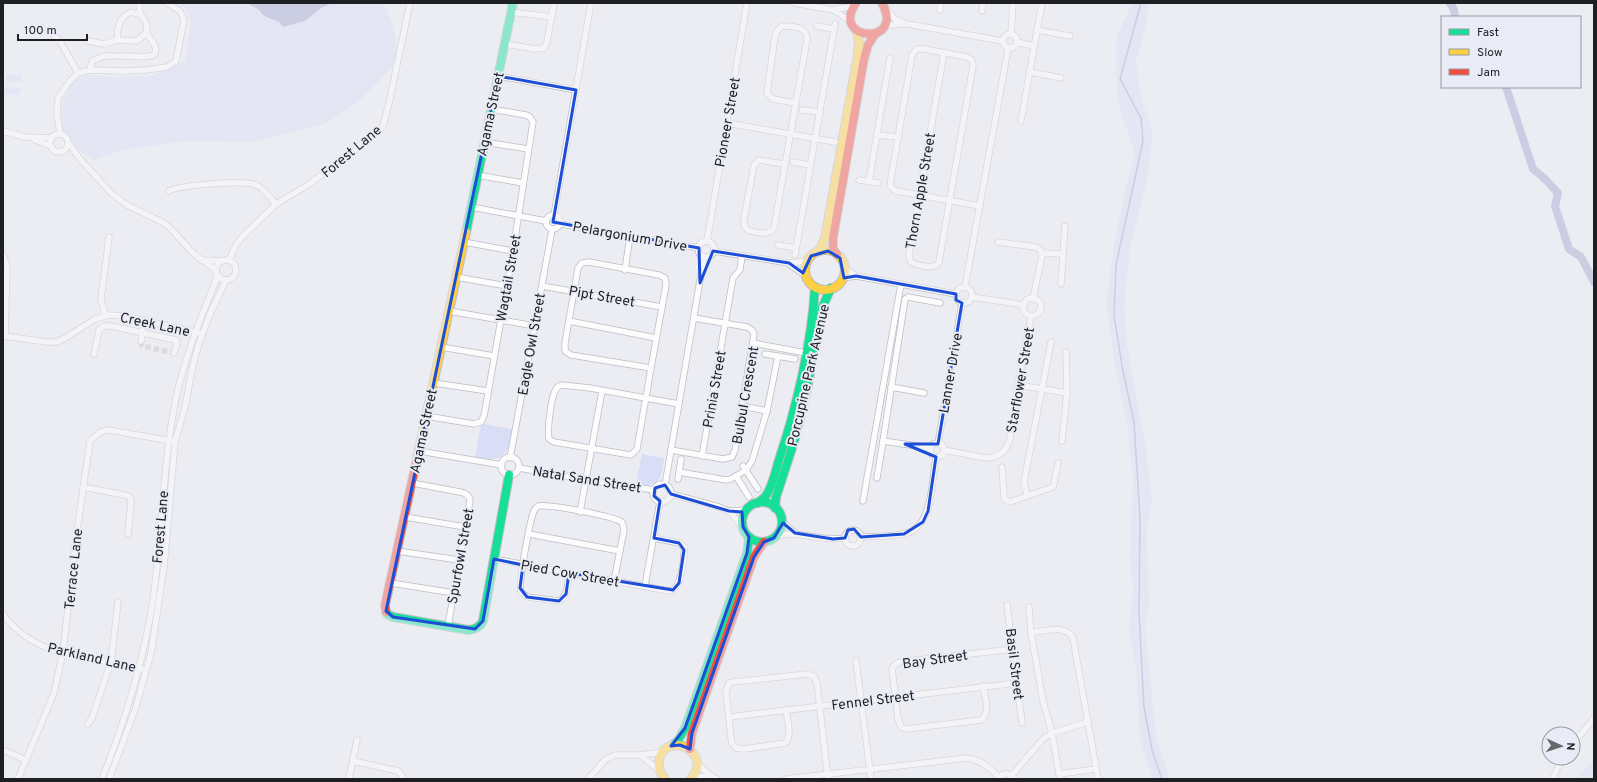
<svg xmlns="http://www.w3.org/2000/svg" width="1597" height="782" font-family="Overpass,sans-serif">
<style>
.green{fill:#d9def6}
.water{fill:#a2a8d0}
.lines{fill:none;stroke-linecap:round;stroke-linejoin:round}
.stream{stroke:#a2a8d0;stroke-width:1.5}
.river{stroke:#a2a8d0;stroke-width:8}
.street-tunnel{stroke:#c3c4c9;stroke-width:5.5;stroke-dasharray:5.5 3;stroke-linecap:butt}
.street-casing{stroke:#bcbdc2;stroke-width:7}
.fast-casing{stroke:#bcbdc2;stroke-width:10}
.slow-casing{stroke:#bcbdc2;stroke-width:10}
.jam-casing{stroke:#bcbdc2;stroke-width:10}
.street{stroke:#fcfcfd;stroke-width:5.5}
.fast{stroke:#16e098;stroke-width:8}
.slow{stroke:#ffcf43;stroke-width:8}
.jam{stroke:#f24e42;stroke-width:8}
.marked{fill:none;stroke:#1d4ed8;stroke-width:3;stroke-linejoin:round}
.labels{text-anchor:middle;stroke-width:4;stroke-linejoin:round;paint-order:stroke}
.street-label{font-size:14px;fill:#1e1f22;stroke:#e9ecf6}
</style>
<rect width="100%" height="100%" fill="#ecedf3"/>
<!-- green -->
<g class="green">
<polygon points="178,3 384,3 393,25 396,43 397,51 394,66 358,102 325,124 254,142 184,141 121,150 96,160 92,159 73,147 71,140 63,133 60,113 63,101 68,89 76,80 87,75 110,77 151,76 185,61 191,24 187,11"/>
<polygon points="1132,3 1152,3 1148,8 1145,30 1136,62 1141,98 1153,131 1149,171 1130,247 1124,308 1128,352 1146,449 1152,500 1146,533 1148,559 1149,606 1145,625 1156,738 1170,779 1153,779 1140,743 1137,676 1129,631 1133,589 1130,559 1133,477 1128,431 1115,364 1106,302 1114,247 1126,185 1135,154 1122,116 1117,96 1116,39"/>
<polygon points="6,75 22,75 22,82 6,81"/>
<polygon points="5,87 21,88 20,95 4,94"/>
<path d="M484,424l29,5c-3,26 -12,34 -38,30l6,-34z"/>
<path d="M642,454l22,4c-2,21 -5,30 -28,27z"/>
<polygon points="1594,761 1594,779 1574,779"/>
</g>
<!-- water -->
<polygon class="water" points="247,3 332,3 321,8 305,21 283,27 279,22 264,16 259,10"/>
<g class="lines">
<!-- stream -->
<polyline class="stream" points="1141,3 1120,79 1141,118 1143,141 1116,265 1114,316 1123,371 1134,422 1140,519 1139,612 1144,707 1152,750 1162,779"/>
<!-- river -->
<g class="river">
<polyline points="1450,3 1454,10 1455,17"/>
<polyline points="1506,87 1533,169 1543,177 1558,193 1555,206 1569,249 1581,257 1594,282"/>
</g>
<!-- street-tunnel -->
<polyline class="street-tunnel" points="141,341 142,346 174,353"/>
<defs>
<g id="street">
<polyline points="139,3 140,13"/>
<polyline points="794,3 833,10 854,6"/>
<polyline points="833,10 851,21"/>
<polyline points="940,10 941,3"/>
<polyline points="887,11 895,19 904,23"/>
<polyline points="982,11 983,3"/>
<polyline points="511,12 552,17"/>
<polyline points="817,26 834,29"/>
<polyline points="885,26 900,24 908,24 1002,41"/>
<polyline points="49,30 61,43 78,73"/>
<polyline points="1037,30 1070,36"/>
<circle cx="1010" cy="41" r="7"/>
<polyline points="1011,34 1013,3"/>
<path d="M88,41l16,3 14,-4 18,1 6,-4 5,-6 -1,-9 -5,-7 -10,-3c-11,4 -15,17 -13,28"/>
<polyline points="1017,42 1034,46"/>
<polyline points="505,44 535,49 544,48 547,42 554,3"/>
<path d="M944,53l-35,202 1,6c6,5 20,7 27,4l2,-3 34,-196 -1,-6 -5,-3 -43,-8h-7l-5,6 -22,130 3,4 3,2 84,15"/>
<path d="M120,56c18,-1 53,9 26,-23"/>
<polyline points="90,70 92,61 104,56 115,56"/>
<polyline points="1030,72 1061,78"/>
<polyline points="498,76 576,90"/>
<polyline points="802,110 820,112"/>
<polyline points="1021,121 1042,3"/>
<polyline points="727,123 835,142"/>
<polyline points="3,131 24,137 52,138"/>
<polyline points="60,134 57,114 58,98 69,82 78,73 90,70 123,71 146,70 167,67 176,61 184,20 180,11 167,3"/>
<circle cx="59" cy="143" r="9"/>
<polyline points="878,135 897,137"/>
<polyline points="35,140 51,146"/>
<polyline points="68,142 80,159 111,193 127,205 164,223 170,228 195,255 216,270"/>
<polyline points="484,142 528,149"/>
<polyline points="793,162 810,165"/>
<path d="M784,164l-25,-4 -5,5 -10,54v6l4,5c8,3 20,6 26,-2l33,-189c0,-12 -14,-13 -25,-13l-5,5 -2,5 -8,57 6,6 22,4"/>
<polyline points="477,175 523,183"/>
<polyline points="859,180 878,183"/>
<polyline points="869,181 890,58"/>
<path d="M169,191c10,-6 75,-11 87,-6 8,3 14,13 20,19"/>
<polyline points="471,207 546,221"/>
<circle cx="553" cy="222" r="7"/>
<polyline points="554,215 591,3"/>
<polyline points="561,224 699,248"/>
<polyline points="707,241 747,3"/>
<circle cx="706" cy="249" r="8"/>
<polyline points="464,242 513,251"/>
<polyline points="998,242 1036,247 1041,250 1042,256 1033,299"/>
<polyline points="778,245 796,248"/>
<polyline points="713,251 789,263 807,261"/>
<polyline points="1042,253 1063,254"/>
<polyline points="3,254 7,266 5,336"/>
<polyline points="795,255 835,24"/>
<circle cx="226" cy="270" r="10"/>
<polyline points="201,260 220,261"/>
<polyline points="229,260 236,245 243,236 276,204 308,185 370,138 383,126 389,103 410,3"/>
<polygon points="589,262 659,275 665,278 666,285 651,368 571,355 565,351 565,343 578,268 582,263"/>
<polyline points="789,264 805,275"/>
<polyline points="844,268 856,276"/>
<polyline points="625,270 630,236"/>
<polyline points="456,277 507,286"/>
<polyline points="843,278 856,276 956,294"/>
<polyline points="1061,284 1065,226"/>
<polyline points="542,286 662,307"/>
<polyline points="965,287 1008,49"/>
<circle cx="964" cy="295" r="8"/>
<polyline points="972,297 1024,305"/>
<circle cx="1032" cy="307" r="9"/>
<polyline points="449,311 535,326"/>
<polyline points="105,315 101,299 109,237"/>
<polyline points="569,321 656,338"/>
<polyline points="3,336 47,342 57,342 67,337 95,319 109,315 123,316 199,333"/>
<polyline points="141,341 144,321"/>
<polyline points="753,343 806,353"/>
<polyline points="441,347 494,356"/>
<polyline points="94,354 99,330 104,326 111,326 176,340 177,344 174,353"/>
<polyline points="765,354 795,359"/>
<path d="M651,368l-14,81 -6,6 -77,-13 -5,-3c-2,-9 2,-40 6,-48 2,-4 3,-5 7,-6l28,3 89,16"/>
<polyline points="434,383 488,391"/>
<polyline points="1018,385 1067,393"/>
<polyline points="891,387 924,393"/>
<polyline points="742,406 767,411"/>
<polyline points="426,416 474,424 481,422 484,416 513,251 533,122 530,117 526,115 491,109"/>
<polyline points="883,441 905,299 908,297 940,303"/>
<polyline points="1062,441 1067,393 1066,352"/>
<circle cx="937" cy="450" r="7"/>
<polyline points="938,444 962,303"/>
<polyline points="671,450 723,459 732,457 735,450 754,334 752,330 747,327 694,318"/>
<path d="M944,450l41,8c8,0 16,-2 21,-10 8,-11 9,-48 12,-63 4,-23 9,-46 13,-69"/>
<polyline points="419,451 502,465"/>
<polyline points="702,456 733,278 740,270 742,256"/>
<circle cx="510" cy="466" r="9"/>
<polyline points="510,458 552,230"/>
<polyline points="743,466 758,489"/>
<polyline points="1002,467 1004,497 1005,500 1010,502 1053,487 1058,463"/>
<polyline points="519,468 586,480 654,490"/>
<polyline points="679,472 726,480 731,479 746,470 752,461 767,411 778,356"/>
<polyline points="736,476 749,497"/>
<polyline points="877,478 883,441 930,448"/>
<polyline points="678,479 681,459"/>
<path d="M412,483l48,9c6,1 9,3 10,8l-22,126"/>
<circle cx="662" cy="493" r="9"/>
<polyline points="665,485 704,257"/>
<polyline points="83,487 125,495 130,497 131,502 128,534"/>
<polyline points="671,494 719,507 729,511 743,527"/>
<polyline points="1027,496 1024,482 1051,342"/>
<polyline points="863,501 901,284"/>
<polyline points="729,511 747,510"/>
<polyline points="580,512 602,391"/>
<polyline points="405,517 465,527"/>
<polyline points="781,518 785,524 795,533"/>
<circle cx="853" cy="538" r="8"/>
<polyline points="529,534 620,551"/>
<path d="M861,537c15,-1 32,0 46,-4 26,-7 25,-54 29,-76"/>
<path d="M774,538c14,-8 28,-2 42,-1 10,2 19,2 29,1"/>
<polyline points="397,551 459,560"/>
<path d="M494,559l175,32 4,-1c8,-5 12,-33 11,-43l-5,-4 -25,-5"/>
<path d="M569,573c-1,10 -1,23 -10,28l-32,-4 -6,-5c-3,-9 9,-72 13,-81 1,-3 2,-3 4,-5 12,-2 74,10 84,16l2,8 -10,51"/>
<polyline points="391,583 454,593"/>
<polyline points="645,586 660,501"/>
<polyline points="1007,605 1022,723"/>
<polyline points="1029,607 1031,633"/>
<path d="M3,614c13,18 29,29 50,36l89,19"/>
<polyline points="856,661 871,779"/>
<path d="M983,686c2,11 8,27 -2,34l-75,9 -5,-2 -3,-8 -6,-51 4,-4 4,-2 113,-13"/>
<path d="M786,710c1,10 7,26 -1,33l-41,6 -8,-1 -4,-5 -1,-5 -5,-46 3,-9 4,-1 74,-8 7,2 3,7 11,96"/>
<polyline points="729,717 1017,683"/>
<polyline points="88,724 92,718 111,662 118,602"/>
<polyline points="1573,744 1594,718"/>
<polyline points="5,751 26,760"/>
<polyline points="640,755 658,769"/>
<polyline points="353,761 398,771 402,775 403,779"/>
<path d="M697,762c6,8 11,13 20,17"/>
<polyline points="1059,774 1096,769"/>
<polyline points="1011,776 1043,739 1052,733 1088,722"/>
<polyline points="18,779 54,693 63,652 76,538 90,441 100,432 109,430 171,441"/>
<path d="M102,779c26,-66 47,-133 54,-203 7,-60 8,-119 20,-178 9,-42 26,-83 42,-123"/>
<polyline points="109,779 135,710 151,653 164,567 175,442 185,407 193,365 199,343 210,314 226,280"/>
<polyline points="349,779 357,740"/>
<polyline points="588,779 605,760 615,755 640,755 663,752"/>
<polyline points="691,779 698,777 710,776"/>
<path d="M786,779l181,-21c14,2 23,10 32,19"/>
<path d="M998,779c4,-7 11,-7 16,0"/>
<path d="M1060,779l-8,-46 -9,-32 -12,-68c13,-2 35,-9 42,5l25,141"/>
<polyline points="1552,779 1563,758"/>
</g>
<g id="fast">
<polyline points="466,232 513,3"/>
<circle cx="762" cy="522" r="20"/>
<path d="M758,503c2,-2 5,-4 7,-6 7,-9 10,-23 13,-34 18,-53 34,-120 37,-176"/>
<polyline points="775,508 776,497 794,442 807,389 822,308 831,288"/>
<path d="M386,612l1,2 6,3 75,13c7,0 12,-3 15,-9l26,-146"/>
<polyline points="671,746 678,740 685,728 747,553 749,537"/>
</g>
<g id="slow">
<circle cx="825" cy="270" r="20"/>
<polyline points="819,251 825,238 857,60 859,44 857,31"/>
<polyline points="421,440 466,232"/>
<path d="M665,779c-9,-10 -9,-28 6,-33 14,-4 28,8 26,22 -1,4 -4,8 -6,11"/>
</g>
<g id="jam">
<path d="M856,3c-27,38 50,44 26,0"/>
<polyline points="837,254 833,249 833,238 864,59 868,45 875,34"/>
<polyline points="386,612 385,605 421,440"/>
<polyline points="690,749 692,733 754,557 764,542"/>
</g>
</defs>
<!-- street casing -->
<use href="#street" class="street-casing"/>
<!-- fast casing -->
<use href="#fast" class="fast-casing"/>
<!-- slow casing -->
<use href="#slow" class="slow-casing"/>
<!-- jam casing -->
<use href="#jam" class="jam-casing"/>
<!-- street -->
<use href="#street" class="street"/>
<!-- fast -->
<use href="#fast" class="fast"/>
<!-- slow -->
<use href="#slow" class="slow"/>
<!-- jam -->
<use href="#jam" class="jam"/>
</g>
<!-- marked area -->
<path d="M0 0H1597V782H0ZM498,76l78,14 -23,132 146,26 1,35 13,-32 76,12 14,10 8,-17 17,-5 12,7 4,20 12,-2 100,18v6l6,3 -24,141h-33l31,13 -8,54 -5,11 -19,12 -43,3 -7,-8 -6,1 -3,8 -12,1 -38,-6 -12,-10 -9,15 -10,4 -10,15 -62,176 -2,16 -10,-4 -9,1 14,-18 62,-175 2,-16 -6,-10 -1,-15 -13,-1 -58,-17 -6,-9 -10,3 -1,8 6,5 -6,37 25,5 5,7 -5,33 -6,7 -104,-17 -3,21 -7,7 -32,-4 -7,-9 3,-23 -29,-6 -11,62 -8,8 -82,-12 -7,-6z" fill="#ecedf3" fill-opacity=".55" fill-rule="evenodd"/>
<path class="marked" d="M498,76l78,14 -23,132 146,26 1,35 13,-32 76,12 14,10 8,-17 17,-5 12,7 4,20 12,-2 100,18v6l6,3 -24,141h-33l31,13 -8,54 -5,11 -19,12 -43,3 -7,-8 -6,1 -3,8 -12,1 -38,-6 -12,-10 -9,15 -10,4 -10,15 -62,176 -2,16 -10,-4 -9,1 14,-18 62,-175 2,-16 -6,-10 -1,-15 -13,-1 -58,-17 -6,-9 -10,3 -1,8 6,5 -6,37 25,5 5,7 -5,33 -6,7 -104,-17 -3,21 -7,7 -32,-4 -7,-9 3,-23 -29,-6 -11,62 -8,8 -82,-12 -7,-6z"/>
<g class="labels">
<!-- street labels -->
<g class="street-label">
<text transform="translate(490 114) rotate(-78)" y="5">Agama Street</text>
<text transform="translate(727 122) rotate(-80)" y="5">Pioneer Street</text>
<text transform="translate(351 151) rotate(-40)" y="5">Forest Lane</text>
<text transform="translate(920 191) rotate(-80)" y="5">Thorn Apple Street</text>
<text transform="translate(630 236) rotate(10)" y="5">Pelargonium Drive</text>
<text transform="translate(508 278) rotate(-80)" y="5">Wagtail Street</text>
<text transform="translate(602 296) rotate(10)" y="5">Pipt Street</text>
<text transform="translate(155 324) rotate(12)" y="5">Creek Lane</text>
<text transform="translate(531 344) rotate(-80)" y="5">Eagle Owl Street</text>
<text transform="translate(950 373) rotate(-80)" y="5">Lanner Drive</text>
<text transform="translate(808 375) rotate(-77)" y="5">Porcupine Park Avenue</text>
<text transform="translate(1020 380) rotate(-80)" y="5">Starflower Street</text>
<text transform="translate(714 389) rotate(-80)" y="5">Prinia Street</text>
<text transform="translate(745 395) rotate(-80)" y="5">Bulbul Crescent</text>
<text transform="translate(423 431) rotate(-78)" y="5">Agama Street</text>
<text transform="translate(587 479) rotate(9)" y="5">Natal Sand Street</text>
<text transform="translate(160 527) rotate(-85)" y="5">Forest Lane</text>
<text transform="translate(460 556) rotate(-80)" y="5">Spurfowl Street</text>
<text transform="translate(73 569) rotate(-84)" y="5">Terrace Lane</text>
<text transform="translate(570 573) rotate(10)" y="5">Pied Cow Street</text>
<text transform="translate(92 657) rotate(13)" y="5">Parkland Lane</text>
<text transform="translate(935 659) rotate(-8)" y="5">Bay Street</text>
<text transform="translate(1015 664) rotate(83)" y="5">Basil Street</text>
<text transform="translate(873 700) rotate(-7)" y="5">Fennel Street</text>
</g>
</g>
<!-- border -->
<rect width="1597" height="782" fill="none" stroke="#1e1f22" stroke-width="8"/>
<!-- legend -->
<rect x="1441" y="16" width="140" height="72" fill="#e9ecf6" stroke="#989aa1"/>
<rect x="1449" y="29" width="20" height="6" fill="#16e098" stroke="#989aa1"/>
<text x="1477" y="36" font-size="12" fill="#1e1f22">Fast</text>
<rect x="1449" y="49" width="20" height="6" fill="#ffcf43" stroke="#989aa1"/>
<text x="1477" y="56" font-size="12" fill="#1e1f22">Slow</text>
<rect x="1449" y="69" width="20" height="6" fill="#f24e42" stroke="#989aa1"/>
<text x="1477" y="76" font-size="12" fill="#1e1f22">Jam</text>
<!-- north arrow -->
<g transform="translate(1561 746) rotate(93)"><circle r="19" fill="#e9ecf6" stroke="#989aa1"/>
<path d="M0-3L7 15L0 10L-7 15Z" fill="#66676b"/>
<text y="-6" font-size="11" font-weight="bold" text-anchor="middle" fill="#1e1f22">N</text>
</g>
<!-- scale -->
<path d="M18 34v6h69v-6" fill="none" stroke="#1e1f22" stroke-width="2"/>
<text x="24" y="34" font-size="12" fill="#1e1f22" stroke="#e9ecf6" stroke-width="3" paint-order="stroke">100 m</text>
</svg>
